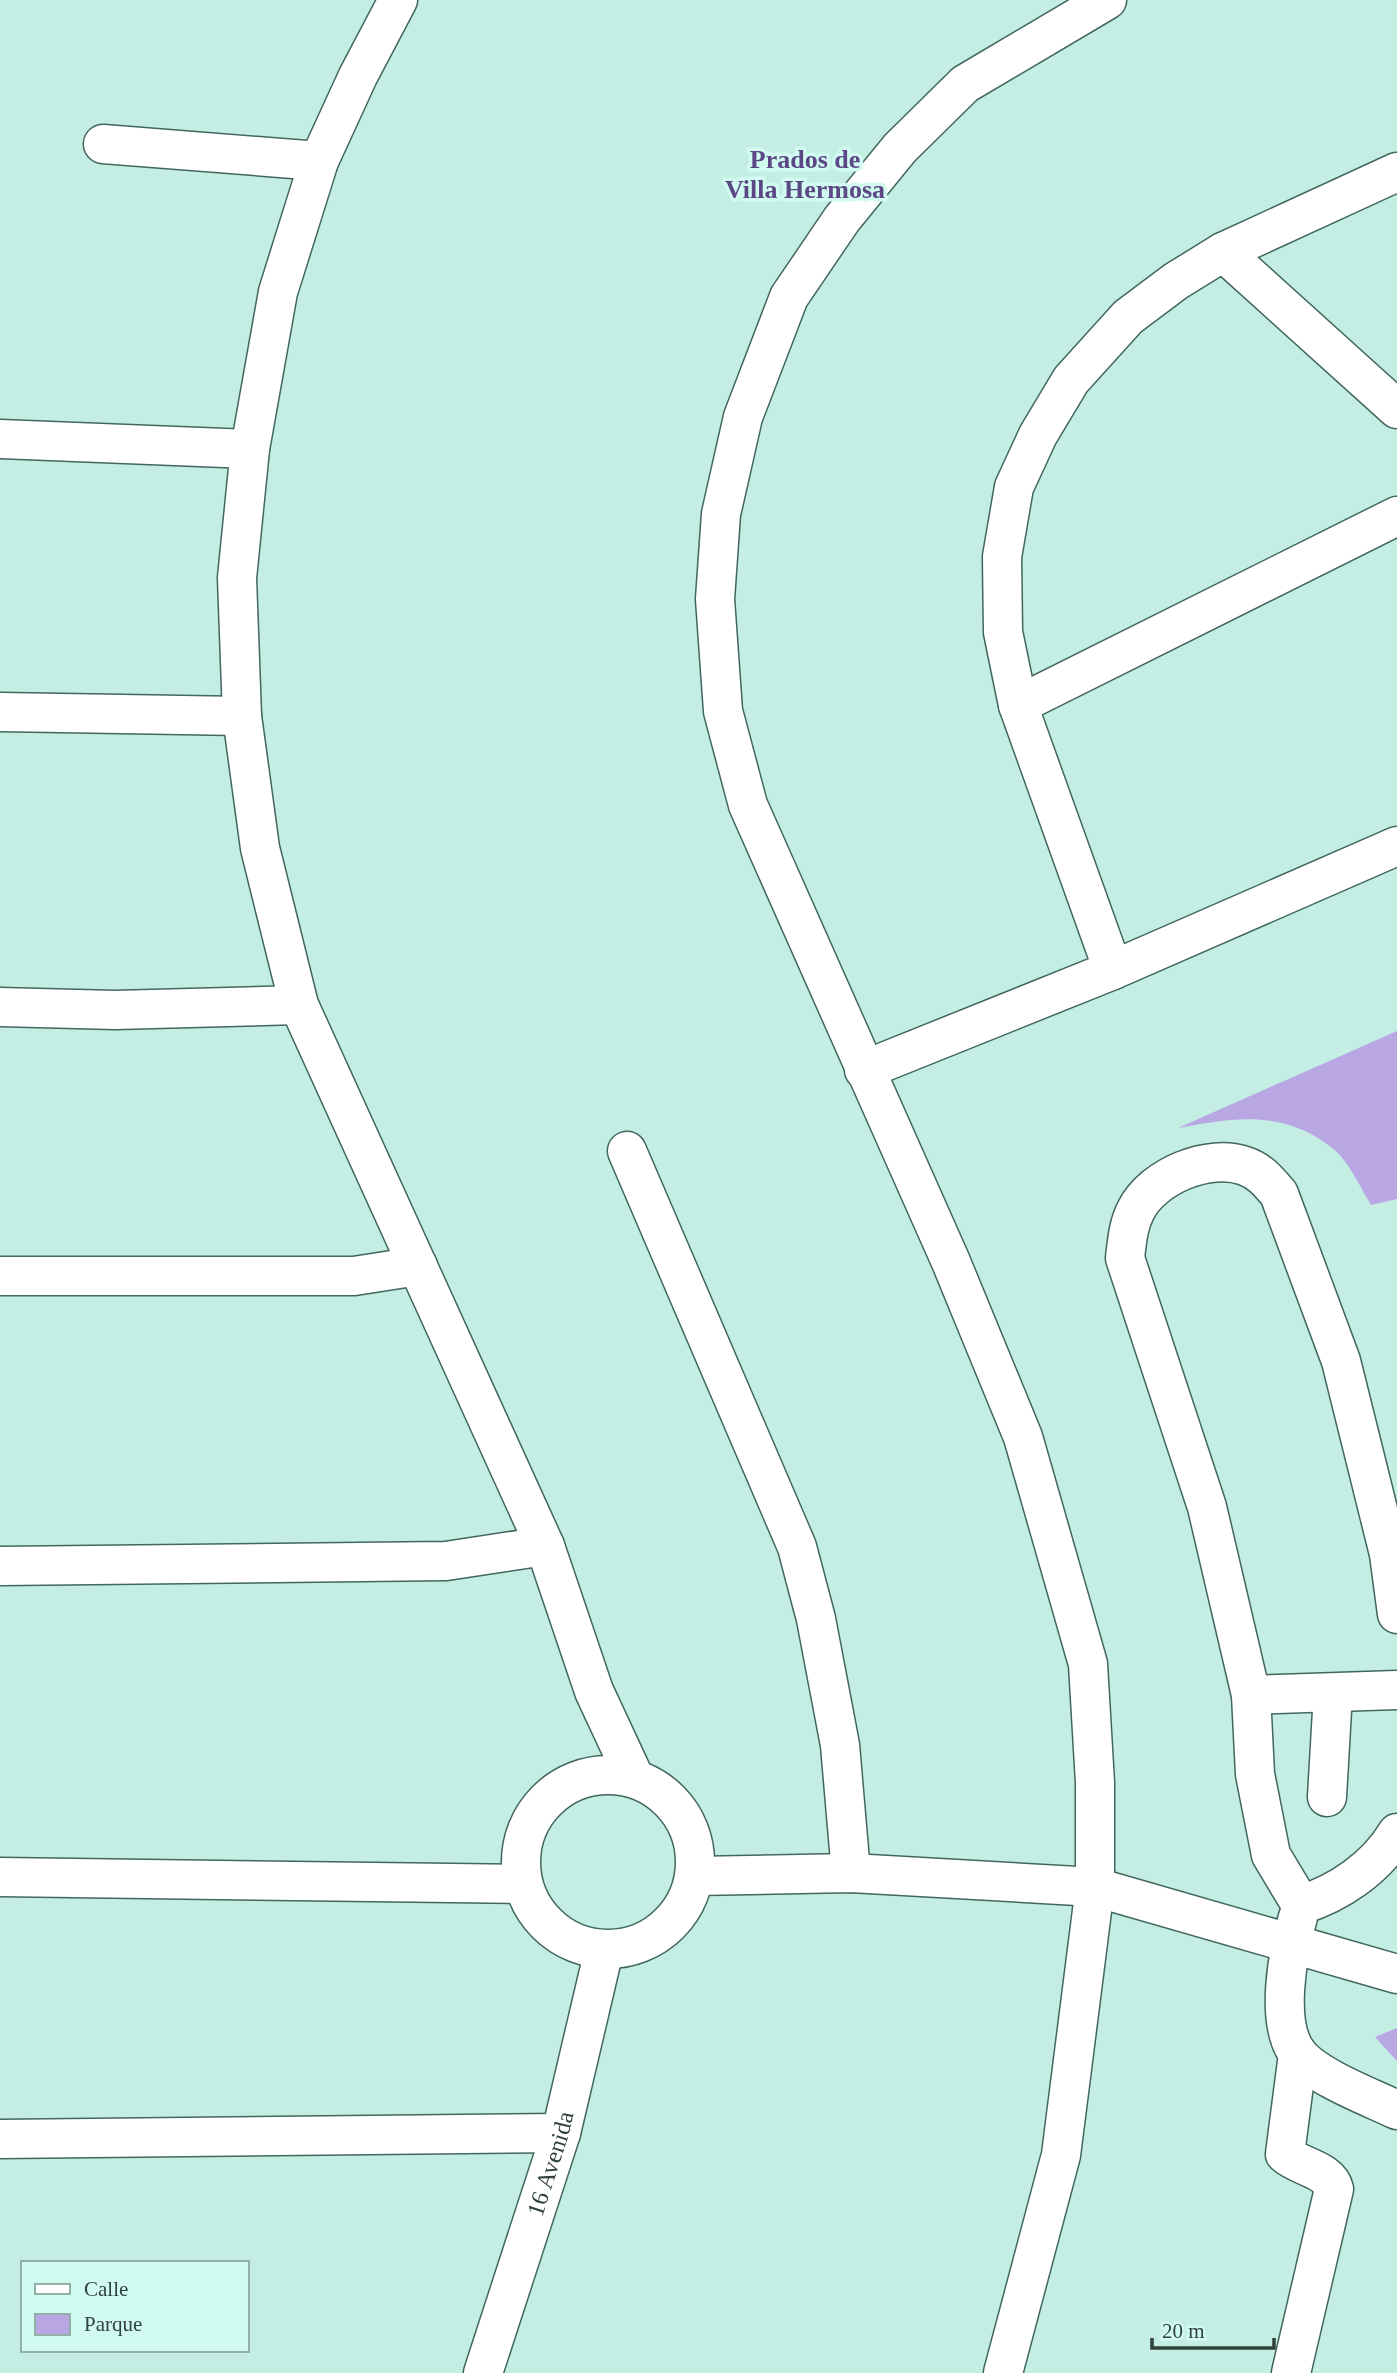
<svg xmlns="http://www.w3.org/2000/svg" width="1397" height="2373" font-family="Georgia,serif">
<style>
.green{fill:#b9a7e3}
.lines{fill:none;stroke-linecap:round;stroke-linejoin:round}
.minor-casing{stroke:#41675e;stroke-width:41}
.minor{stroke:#fff;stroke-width:38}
.labels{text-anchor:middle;stroke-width:7;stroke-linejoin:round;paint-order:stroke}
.street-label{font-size:24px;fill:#30413d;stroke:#d1fbf0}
.neighbourhood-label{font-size:26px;font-weight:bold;fill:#5c4785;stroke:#d1fbf0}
</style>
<rect width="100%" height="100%" fill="#c4eee3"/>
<!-- green -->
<g class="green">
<path d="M1397,1031v168l-26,6c-10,-16 -21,-41 -35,-54 -50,-42 -99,-34 -158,-23z"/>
<polygon points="1397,2028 1397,2061 1375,2037"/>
</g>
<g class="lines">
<defs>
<g id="minor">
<polyline points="398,0 358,76 319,161 278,292 250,449 237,578 242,716 260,848 299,1005 545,1546 594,1691 634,1777"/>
<polyline points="103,144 319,161"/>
<polyline points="1223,252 1397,409"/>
<polyline points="0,439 250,449"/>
<polyline points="1018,705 1397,516"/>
<polyline points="0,712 242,716"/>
<polyline points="1113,970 1018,705 1003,632 1002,557 1014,487 1038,435 1071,380 1128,317 1176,281 1223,252 1397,172"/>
<polyline points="0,1007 115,1010 299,1005"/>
<polyline points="864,1070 1113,970 1397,846"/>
<polyline points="627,1151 797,1547 816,1619 840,1745 851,1873"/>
<polyline points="0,1276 354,1276 418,1266"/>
<polyline points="0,1566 446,1561 545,1546"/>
<polyline points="1251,1695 1397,1690"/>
<circle cx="608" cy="1862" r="87"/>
<polyline points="1327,1797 1333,1693"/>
<polyline points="695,1876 851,1873 1095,1887 1397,1974"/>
<polyline points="0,1877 522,1884"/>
<path d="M1301,1905l-30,-50 -16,-81 -4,-79 -44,-188 -82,-249c2,-16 3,-33 11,-48 17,-34 73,-57 109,-44 15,5 24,16 34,28l62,167 48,193 8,60"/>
<path d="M1301,1905c38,-12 75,-37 96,-72"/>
<path d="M1298,1917c-10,35 -24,106 0,137 18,23 72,43 99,56"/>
<polyline points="0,2139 561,2133"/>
<path id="s1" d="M483,2373l78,-240 43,-183"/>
<polyline points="1003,2373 1061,2155 1095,1887 1095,1783 1088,1664 1023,1437 951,1262 748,805 723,711 715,599 721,514 743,417 789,297 842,219 900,148 965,84 1107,0"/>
<path d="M1291,2373l43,-184c-5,-20 -35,-22 -49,-35l13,-100"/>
</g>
</defs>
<!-- minor casing -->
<use href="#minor" class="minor-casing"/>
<!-- minor -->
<use href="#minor" class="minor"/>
</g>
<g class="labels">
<!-- street labels -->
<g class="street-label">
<text dy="8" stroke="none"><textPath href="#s1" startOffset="220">16 Avenida</textPath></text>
</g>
<!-- neighbourhood labels -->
<g class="neighbourhood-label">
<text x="805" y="168">Prados de<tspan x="805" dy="30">Villa Hermosa</tspan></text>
</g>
</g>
<!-- legend -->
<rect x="21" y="2261" width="228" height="91" fill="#d1fbf0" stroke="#91b1a8" stroke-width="2"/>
<rect x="35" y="2284" width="35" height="10" fill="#ffffff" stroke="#91b1a8" stroke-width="2"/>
<text x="84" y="2296" font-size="21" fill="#30413d">Calle</text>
<rect x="35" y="2314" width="35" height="21" fill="#b9a7e3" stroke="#91b1a8" stroke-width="2"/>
<text x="84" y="2331" font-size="21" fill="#30413d">Parque</text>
<!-- scale -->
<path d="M1152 2338v10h122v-10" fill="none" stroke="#30413d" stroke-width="3.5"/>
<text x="1162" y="2338" font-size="21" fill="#30413d" stroke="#d1fbf0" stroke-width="5" paint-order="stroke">20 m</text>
</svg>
